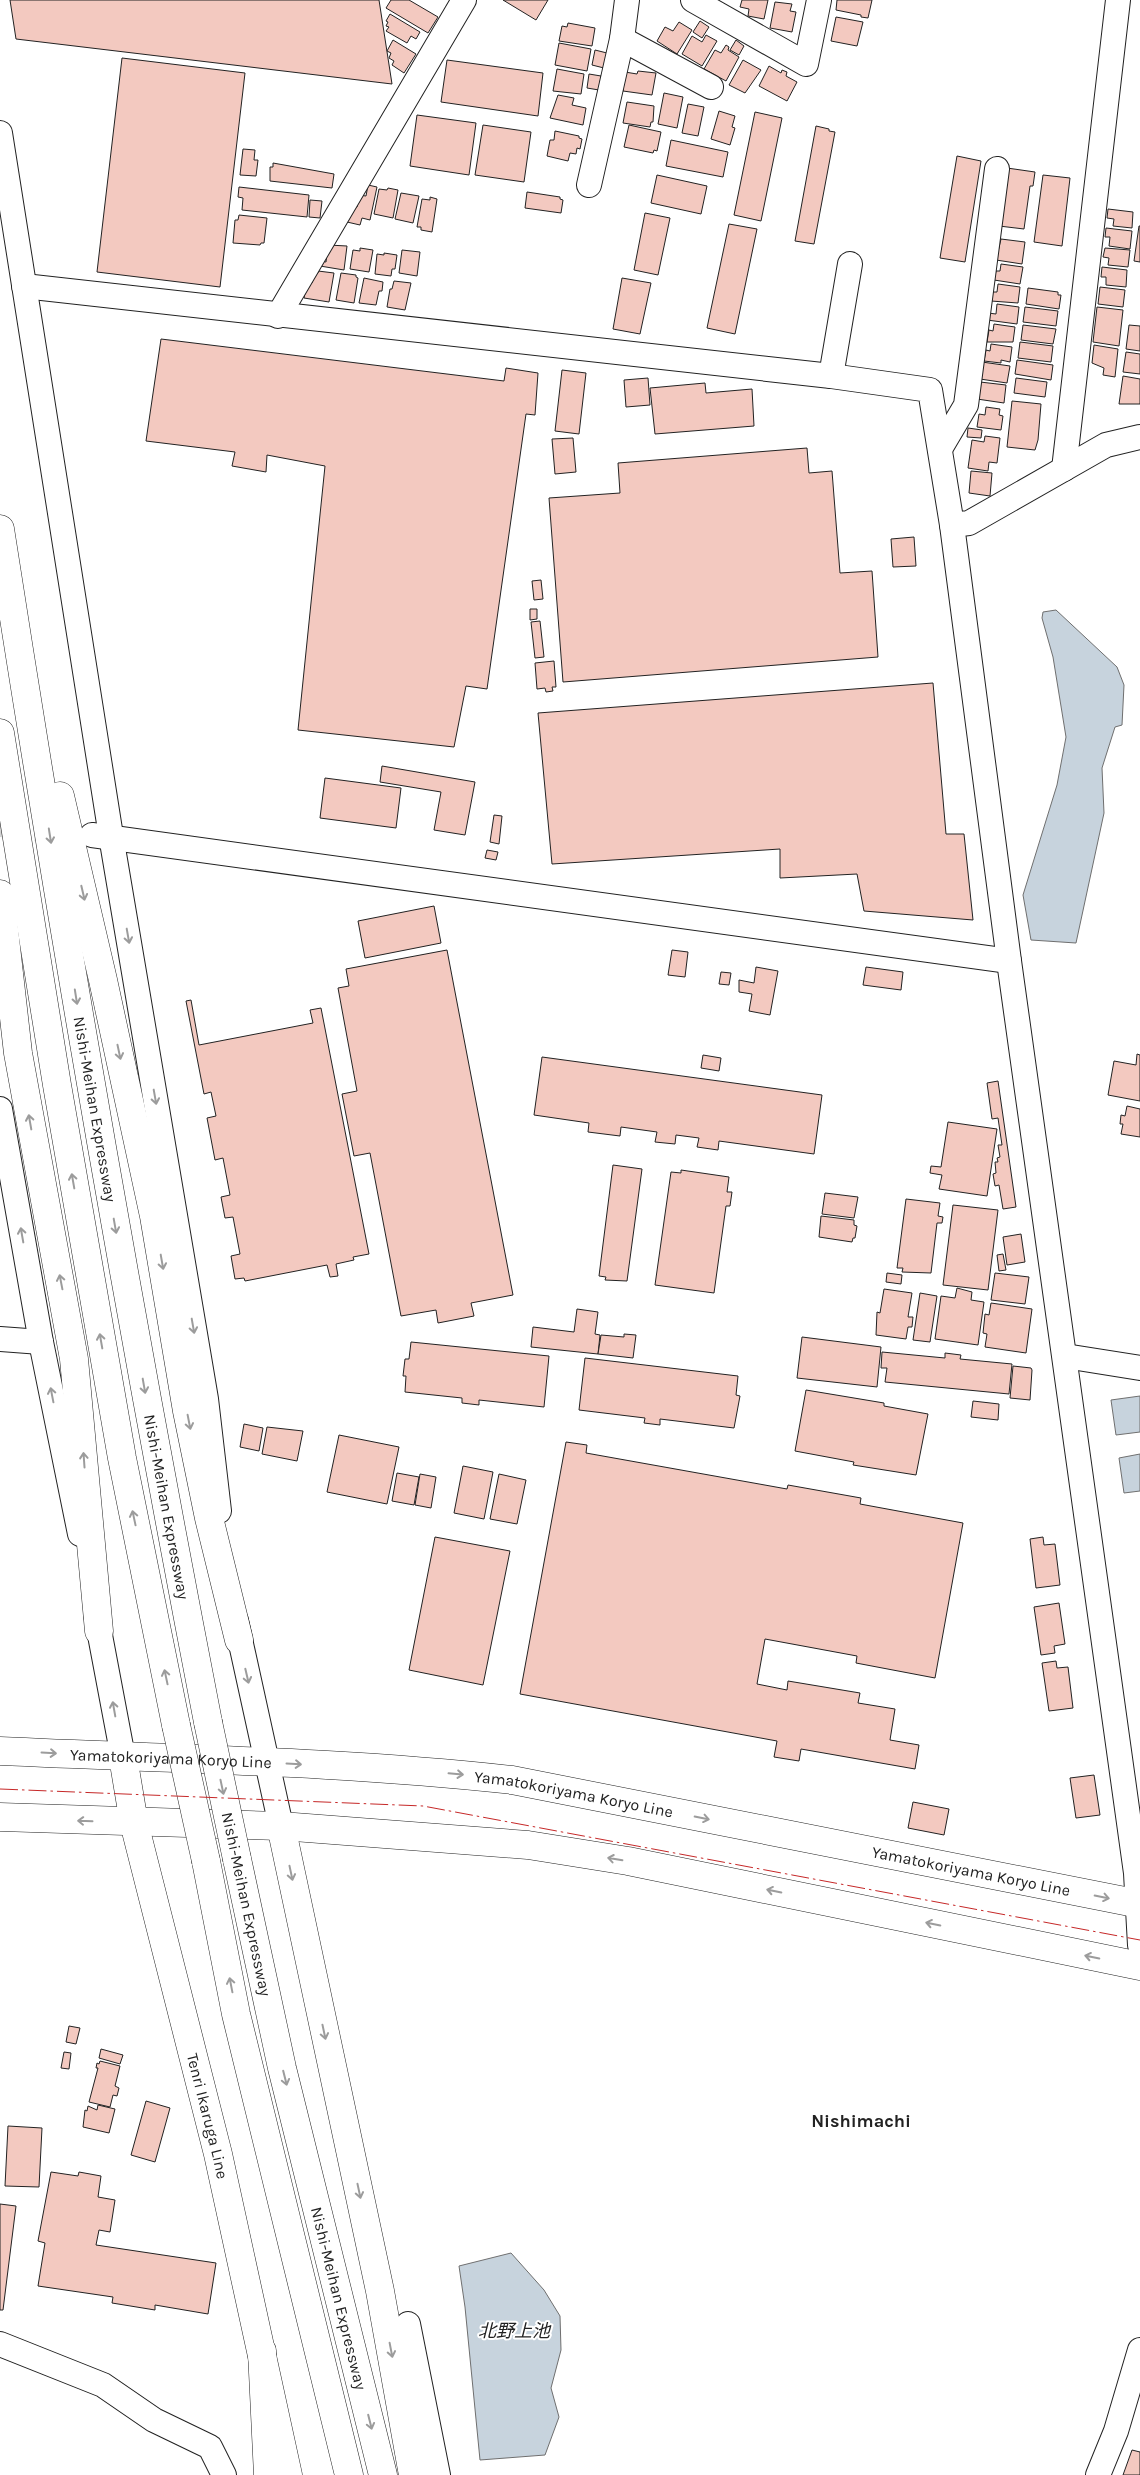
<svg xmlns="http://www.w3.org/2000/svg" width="1140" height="2475" font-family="Karla,'Noto Sans JP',sans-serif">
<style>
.water{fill:#c7d3dd;stroke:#6f6f6f}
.building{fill:#f3c9c0;stroke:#222}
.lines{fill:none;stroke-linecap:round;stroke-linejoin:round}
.minor-tunnel{stroke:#d3d3d3;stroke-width:24;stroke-dasharray:24 12;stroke-linecap:butt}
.minor-casing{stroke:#222;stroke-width:26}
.major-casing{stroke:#222;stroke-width:29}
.highway-casing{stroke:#222;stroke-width:29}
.minor{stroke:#fff;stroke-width:24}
.major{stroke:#fff;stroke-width:28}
.highway{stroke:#fff;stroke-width:28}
.highway-bridge-casing{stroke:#222;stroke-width:29;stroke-linecap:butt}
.highway-bridge{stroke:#fff;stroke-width:28}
.power{stroke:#c62828;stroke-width:1;stroke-dasharray:18 4 2.5 4;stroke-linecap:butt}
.oneway{stroke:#9c9c9c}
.labels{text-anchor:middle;stroke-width:4;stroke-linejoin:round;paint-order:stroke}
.street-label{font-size:16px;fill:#222;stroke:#fff}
.neighbourhood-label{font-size:18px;font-weight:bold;fill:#222;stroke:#fff}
.water-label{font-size:18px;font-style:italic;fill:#222;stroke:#fff}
</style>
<rect width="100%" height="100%" fill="#fff"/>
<!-- water -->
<g class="water">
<polygon points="1056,610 1117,667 1124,685 1122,725 1115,727 1102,768 1104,813 1076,943 1031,940 1023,895 1057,785 1066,737 1053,657 1042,618 1043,612"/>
<polygon points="1140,1396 1140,1432 1116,1435 1111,1400"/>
<polygon points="1140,1454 1140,1491 1124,1493 1119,1458"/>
<polygon points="511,2253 544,2290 560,2316 561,2350 551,2388 559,2417 545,2455 480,2460 465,2307 459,2266"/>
</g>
<!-- building -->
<g class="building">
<polygon points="10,0 379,0 392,84 16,39"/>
<polygon points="391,0 409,0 438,17 428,33 386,8"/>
<polygon points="503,0 548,0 536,20"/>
<polygon points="742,0 768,0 764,19 748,16 749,9 740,7"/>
<polygon points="837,0 872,0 868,18 861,17 861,15 836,10"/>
<polygon points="775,2 792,4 790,11 796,12 792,32 770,28"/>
<polygon points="390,14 420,32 416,39 411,36 407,43 386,31 389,27 386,26 388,22 386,21"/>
<polygon points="836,17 863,22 857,46 831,41"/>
<polygon points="700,21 709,27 702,38 693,32"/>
<polygon points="679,22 692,30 677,54 657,41 665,27 673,31"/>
<polygon points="568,23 595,28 592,46 559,41 562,26 567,27"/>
<polygon points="706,35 717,41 702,66 682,54 692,36 702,42"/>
<polygon points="393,40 416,54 404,73 392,65 394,61 389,58 391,53 387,51"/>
<polygon points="736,40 744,46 739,55 730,50"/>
<polygon points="559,43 591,49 587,71 555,65"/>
<polygon points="726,45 729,47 728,50 739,57 726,81 704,69 715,50 721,53"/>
<polygon points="595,50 607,53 604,68 592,65"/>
<polygon points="122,58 245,73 220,287 97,272"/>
<polygon points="447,60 543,73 538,116 441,102"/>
<polygon points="743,60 761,70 745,93 729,85"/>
<polygon points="769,66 781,73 782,70 787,72 786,76 797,82 787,101 759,86"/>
<polygon points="557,69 584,74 581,94 553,91"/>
<polygon points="638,71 656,73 652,95 623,91 625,72 637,74"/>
<polygon points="589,74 601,76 599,90 587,88"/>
<polygon points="664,93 683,97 677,128 658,124"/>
<polygon points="558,95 574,98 572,105 586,108 583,125 550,118"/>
<polygon points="627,102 654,106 653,122 651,122 650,127 623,123"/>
<polygon points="688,104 704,107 698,136 682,133"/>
<polygon points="719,111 735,116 732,127 735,128 730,145 711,139"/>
<polygon points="755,112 782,118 761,221 734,215"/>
<polygon points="417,115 476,123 469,175 410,166"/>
<polygon points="483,125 531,132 524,182 475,175"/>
<polygon points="629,125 661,132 657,151 654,150 653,153 624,147"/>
<polygon points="816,126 829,129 829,131 835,132 814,244 795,241"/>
<polygon points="555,131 579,136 579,138 582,139 580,149 577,148 576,154 570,153 568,161 547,156 550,140 554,140"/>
<polygon points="671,140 728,152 723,177 666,166"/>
<polygon points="243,149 255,150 254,160 258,160 256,176 240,175"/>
<polygon points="957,156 981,161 965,262 940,258"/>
<polygon points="273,163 334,174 332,188 270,181 270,167 273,167"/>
<polygon points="1007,168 1035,172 1033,186 1030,186 1024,229 999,226"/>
<polygon points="657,175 707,186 701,214 651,203"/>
<polygon points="1043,175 1070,178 1062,246 1034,242"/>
<polygon points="368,185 377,187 370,220 362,218 360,225 347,222 353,206 357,207 359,195 366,196"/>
<polygon points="239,187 309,195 307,217 242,210 243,198 238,197"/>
<polygon points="388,188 398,190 393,218 374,214 379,189 387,190"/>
<polygon points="527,192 560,197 560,199 563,200 561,213 525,208"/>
<polygon points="401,193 419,196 413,223 395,219"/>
<polygon points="430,197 437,199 432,232 421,230 421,227 417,227 422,199 430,200"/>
<polygon points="310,200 322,201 320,218 309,217"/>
<polygon points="1108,209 1133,212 1132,228 1113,226 1114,219 1107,218"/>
<polygon points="645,213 670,218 658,275 634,270"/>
<polygon points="239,215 267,218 264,243 261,243 260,245 233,243 235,220 238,220"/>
<polygon points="729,224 757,229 735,334 707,328"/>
<polygon points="1139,226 1140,226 1140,262 1134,261"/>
<polygon points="1106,228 1132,231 1130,249 1109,246 1110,237 1105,237"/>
<polygon points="1001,239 1025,242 1022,264 996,260"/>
<polygon points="328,245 347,246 344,270 320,266 321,261 326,262"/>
<polygon points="360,248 373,250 369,272 350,269 353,250 360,251"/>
<polygon points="1105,248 1130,250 1128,267 1108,265 1109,258 1103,257"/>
<polygon points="402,250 420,252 417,276 399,273"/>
<polygon points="384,253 397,255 395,269 392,269 391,276 375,274 377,254 384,255"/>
<polygon points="1001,264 1023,267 1020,284 994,280 996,271 1000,271"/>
<polygon points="1102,267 1127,270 1126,287 1106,285 1106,277 1101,277"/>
<polygon points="318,271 334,273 329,302 304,298 307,282 312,283 314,272 318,273"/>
<polygon points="341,273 356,275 356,277 358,278 354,303 336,300"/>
<polygon points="364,278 383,282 382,291 379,291 376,305 359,303"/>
<polygon points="622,278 651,283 640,334 613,329"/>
<polygon points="394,281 411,283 405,310 387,307 390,289 392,289"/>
<polygon points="998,284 1020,287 1018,303 991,301 992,292 997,292"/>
<polygon points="1100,287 1125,290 1123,307 1098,304"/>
<polygon points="1028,288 1058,292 1058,295 1061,295 1059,309 1026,304"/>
<polygon points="997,304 1019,307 1017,324 987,320 988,313 996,314"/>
<polygon points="1025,307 1058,311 1056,326 1023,322"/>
<polygon points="1097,307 1123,310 1119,346 1093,342"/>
<polygon points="994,324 1015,327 1013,342 987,342 989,330 993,331"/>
<polygon points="1023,325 1056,329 1053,344 1021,340"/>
<polygon points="1129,325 1140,326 1140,351 1126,349"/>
<polygon points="161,339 504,381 506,368 538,373 535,415 526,414 487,689 466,686 454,747 298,730 325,466 267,455 266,472 232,466 235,452 146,441"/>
<polygon points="1020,342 1053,346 1051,362 1018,358"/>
<polygon points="991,344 1012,347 1010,362 1001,360 1001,363 984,361 986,350 990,351"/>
<polygon points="1094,345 1118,349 1115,377 1103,375 1104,368 1092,363"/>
<polygon points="1126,352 1140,354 1140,374 1123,372"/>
<polygon points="1017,360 1053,365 1051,380 1015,374"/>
<polygon points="982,362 1010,366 1007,383 980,379"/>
<polygon points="562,370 586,373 579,434 555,431"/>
<polygon points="1123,376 1140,379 1140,404 1119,404"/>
<polygon points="648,378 650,405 626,407 624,380"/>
<polygon points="1016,378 1047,382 1045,397 1014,393"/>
<polygon points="980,382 1006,385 1004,403 977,399"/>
<polygon points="705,383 706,393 752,389 754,426 655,434 650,388"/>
<polygon points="1012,401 1041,404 1038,440 1035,450 1007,447"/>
<polygon points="986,407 1000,409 999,415 1003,416 1001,430 977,427 979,414 985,415"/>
<polygon points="968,428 982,430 981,438 967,437"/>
<polygon points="985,436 1000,438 997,463 989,462 988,471 968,468 972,440 984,442"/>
<polygon points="573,438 576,472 555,474 552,439"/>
<polygon points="807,448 809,473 832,471 840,573 872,571 878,657 563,682 549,498 620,493 618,463"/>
<polygon points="971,471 992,473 990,496 969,493"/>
<polygon points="914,537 916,566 893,567 891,539"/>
<polygon points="541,580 543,599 534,600 532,581"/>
<polygon points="530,609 537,609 537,619 530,620"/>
<polygon points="540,621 544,657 535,658 531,622"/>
<polygon points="554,661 556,687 552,687 553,691 546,692 545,688 537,689 535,663"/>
<polygon points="933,683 946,834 964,834 973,920 864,911 857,874 780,878 780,849 552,864 538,713"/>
<polygon points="382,766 475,782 465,835 434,830 441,792 380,782"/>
<polygon points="325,778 401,788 396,828 320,818"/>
<polygon points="494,815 502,816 499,844 490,842"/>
<polygon points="487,850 498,852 496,860 485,858"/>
<polygon points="434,906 441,943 365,958 358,921"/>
<polygon points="447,950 513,1295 471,1303 474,1316 438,1323 436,1310 401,1316 370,1153 354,1156 342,1094 357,1091 338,988 349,986 346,969"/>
<polygon points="672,950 688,952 685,977 668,975"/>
<polygon points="756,967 778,971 770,1015 749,1011 752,994 739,992 739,980 754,983"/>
<polygon points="866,967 903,972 901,990 863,985"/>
<polygon points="721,972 731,973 729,985 719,984"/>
<polygon points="191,1000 199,1045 313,1023 310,1010 321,1008 369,1254 353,1257 354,1260 336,1264 338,1276 330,1277 327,1265 245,1281 244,1278 235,1279 231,1256 240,1254 233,1217 225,1218 221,1197 230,1195 223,1158 215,1160 207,1118 216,1116 211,1092 204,1094 186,1001"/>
<polygon points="1137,1054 1140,1055 1140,1101 1108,1095 1114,1061 1136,1065"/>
<polygon points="703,1055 721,1058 719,1071 701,1068"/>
<polygon points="542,1057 822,1095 814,1154 719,1141 718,1150 697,1147 699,1138 676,1135 675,1144 655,1142 657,1132 621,1127 620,1136 588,1132 589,1123 534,1115"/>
<polygon points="998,1081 1016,1207 1003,1209 999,1185 995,1186 993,1174 996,1173 995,1162 998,1162 997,1158 1000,1157 998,1145 1002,1145 998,1118 992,1119 987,1083"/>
<polygon points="1127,1106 1140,1109 1140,1137 1121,1134 1123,1124 1120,1124 1121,1115 1125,1116"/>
<polygon points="948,1122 997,1129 987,1196 939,1189 942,1175 930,1173 931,1166 941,1167"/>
<polygon points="613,1165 642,1169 627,1281 605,1280 606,1277 599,1276"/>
<polygon points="681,1170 729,1177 727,1192 732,1192 730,1206 726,1206 714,1293 655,1285 671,1172 681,1173"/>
<polygon points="825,1193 858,1197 854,1218 822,1214"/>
<polygon points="906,1199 940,1203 938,1216 943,1217 942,1223 937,1223 931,1273 902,1272 903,1268 897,1268"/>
<polygon points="953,1205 998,1210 988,1290 943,1285"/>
<polygon points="821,1216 854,1220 854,1225 857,1226 855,1238 853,1238 852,1242 819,1237"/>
<polygon points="1021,1234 1025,1262 1007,1265 1003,1237"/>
<polygon points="1003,1254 1006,1270 999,1271 997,1255"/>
<polygon points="887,1273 902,1275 901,1284 886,1282"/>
<polygon points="995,1273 1029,1277 1025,1304 991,1300"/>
<polygon points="957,1288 972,1292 971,1300 984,1302 978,1345 935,1339 941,1296 955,1298"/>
<polygon points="884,1289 912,1293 908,1317 913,1317 912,1327 908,1327 906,1339 876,1335 877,1312 880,1313"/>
<polygon points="920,1293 937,1296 930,1342 913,1340"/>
<polygon points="991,1303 1032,1309 1026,1353 985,1347 987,1334 983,1333 985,1314 989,1315"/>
<polygon points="577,1309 598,1312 595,1334 600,1335 598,1354 531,1347 533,1327 574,1332"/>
<polygon points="624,1334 636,1335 633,1358 598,1354 601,1335 624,1337"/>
<polygon points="802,1337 881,1347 877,1387 797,1378"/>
<polygon points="411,1342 549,1356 544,1407 479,1400 479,1405 462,1403 462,1398 405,1392 406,1376 403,1376 405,1359 409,1359"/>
<polygon points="882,1352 945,1358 945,1353 961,1355 960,1359 1012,1364 1009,1394 885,1382 887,1368 881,1368"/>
<polygon points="585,1358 738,1376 736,1395 740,1396 734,1428 660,1419 660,1425 644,1423 645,1418 579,1410"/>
<polygon points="1013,1366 1031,1368 1032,1370 1030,1400 1010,1398"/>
<polygon points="806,1390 884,1403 884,1406 928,1414 916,1475 872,1468 853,1465 854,1462 795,1451"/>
<polygon points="973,1401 999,1404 998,1420 971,1417"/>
<polygon points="244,1424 263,1428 259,1451 240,1447"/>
<polygon points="267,1427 303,1431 297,1461 262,1454"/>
<polygon points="339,1435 399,1447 387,1504 327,1492"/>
<polygon points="566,1442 587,1445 586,1453 787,1489 788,1485 861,1498 860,1504 963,1523 935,1678 856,1663 857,1656 765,1639 757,1684 787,1690 788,1681 860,1693 858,1703 895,1709 890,1740 919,1745 915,1769 801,1749 799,1761 774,1757 777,1741 520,1694"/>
<polygon points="463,1466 493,1472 484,1519 454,1513"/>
<polygon points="397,1473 419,1477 414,1505 392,1501"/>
<polygon points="420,1474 436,1477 431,1508 415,1505"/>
<polygon points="499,1474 526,1480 517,1524 490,1519"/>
<polygon points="435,1537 510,1551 483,1685 409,1670"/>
<polygon points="1043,1537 1044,1545 1055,1544 1060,1585 1036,1588 1030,1539"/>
<polygon points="1059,1603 1065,1644 1054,1646 1055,1653 1041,1655 1034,1607"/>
<polygon points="1056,1661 1057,1668 1068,1667 1073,1708 1049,1711 1042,1663"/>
<polygon points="1094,1775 1100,1815 1076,1818 1070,1778"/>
<polygon points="913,1802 949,1809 944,1835 908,1828"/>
<polygon points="69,2026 80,2028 76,2044 66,2042"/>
<polygon points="101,2049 123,2055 120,2064 99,2058"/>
<polygon points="64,2052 71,2053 69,2069 61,2068"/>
<polygon points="100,2061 120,2066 115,2086 119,2088 117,2096 113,2095 110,2107 89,2102 98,2068 96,2068 97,2063 99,2064"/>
<polygon points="146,2101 170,2108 155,2162 131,2155"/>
<polygon points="98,2105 115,2109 109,2133 83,2127 85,2110 87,2111 88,2106 97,2110"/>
<polygon points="8,2126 42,2128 39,2187 5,2186"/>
<polygon points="51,2172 78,2176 79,2172 101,2176 98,2197 115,2200 110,2232 99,2230 96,2245 216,2263 208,2314 155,2305 155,2310 112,2303 113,2297 38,2286 45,2243 38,2241"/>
<polygon points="0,2204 16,2206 3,2310 0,2310"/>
<polygon points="1132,2450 1140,2452 1140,2475 1123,2475"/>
</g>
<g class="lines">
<!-- minor-tunnel -->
<polyline class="minor-tunnel" points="0,825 65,832"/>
<defs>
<g id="minor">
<polyline points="693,0 806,64 819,0"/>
<polyline points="622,39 711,87"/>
<polyline points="0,133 111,836 206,1399 219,1511"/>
<polyline points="589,185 622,39 627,0"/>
<polyline points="24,286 831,376 930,390 952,525 1009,961 1136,1873 1140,1945"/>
<polyline points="278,316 464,0"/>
<polyline points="831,376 850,264"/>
<polyline points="940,449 966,405 997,169"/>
<polyline points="1064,469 1118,0"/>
<polyline points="952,525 969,523 1106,445 1140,437"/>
<polyline points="92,835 1009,961"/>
<polyline points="0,1109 41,1342 80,1534"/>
<polyline points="0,1339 41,1342"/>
<polyline points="1065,1356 1140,1368"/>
<polyline points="96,1614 123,1757"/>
<polyline points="236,1621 281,1826"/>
<polyline points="408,2324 438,2475"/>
<polyline points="0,2344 103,2385 154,2420 210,2447 224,2475"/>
<polyline points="1098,2475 1116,2431 1140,2350"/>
</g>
<g id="major">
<path id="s1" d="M0,1751c171,8 342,10 512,29l628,124"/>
<path id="s2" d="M123,1757l11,66 84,331 70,321"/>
<polyline points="0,1817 281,1826 528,1845 628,1861 1140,1966"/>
</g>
<g id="highway">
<path id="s3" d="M0,529c62,399 131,797 208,1193"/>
<polyline points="0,733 57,1085 122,1458 176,1725"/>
<polyline points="60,796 103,980 154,1216 187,1411 209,1518 239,1640"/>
<polyline points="0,894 18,1053 74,1359 99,1631"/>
<polyline points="281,1826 380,2291 413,2475"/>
<path id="s4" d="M237,1859l45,209 101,407"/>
<polyline points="206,1861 236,2014 349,2475"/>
<polyline points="262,2351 268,2475"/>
</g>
</defs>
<!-- minor casing -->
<use href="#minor" class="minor-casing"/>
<!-- major casing -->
<use href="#major" class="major-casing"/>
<!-- highway casing -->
<use href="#highway" class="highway-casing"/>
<!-- minor -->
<use href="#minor" class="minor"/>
<!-- major -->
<use href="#major" class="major"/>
<!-- highway -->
<use href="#highway" class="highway"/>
<defs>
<g id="highway-bridge">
<polyline points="208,1722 237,1859"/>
<polyline points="176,1725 206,1861"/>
</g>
</defs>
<!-- highway-bridge casing -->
<use href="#highway-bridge" class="highway-bridge-casing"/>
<!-- highway-bridge -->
<use href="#highway-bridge" class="highway-bridge"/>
<!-- power -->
<polyline class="power" points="0,1789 423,1806 1140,1940"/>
</g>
<!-- one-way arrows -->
<defs><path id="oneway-shaft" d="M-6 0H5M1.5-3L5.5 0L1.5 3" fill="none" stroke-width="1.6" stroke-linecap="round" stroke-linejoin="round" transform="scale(1.25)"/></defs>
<g class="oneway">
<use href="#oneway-shaft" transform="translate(50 836) rotate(81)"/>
<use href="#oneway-shaft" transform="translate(83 893) rotate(77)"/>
<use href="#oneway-shaft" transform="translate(128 936) rotate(80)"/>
<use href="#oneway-shaft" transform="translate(76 997) rotate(81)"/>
<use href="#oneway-shaft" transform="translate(119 1052) rotate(78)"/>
<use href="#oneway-shaft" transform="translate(155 1097) rotate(80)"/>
<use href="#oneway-shaft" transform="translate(30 1122) rotate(-100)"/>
<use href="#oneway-shaft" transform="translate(73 1181) rotate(-100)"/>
<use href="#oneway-shaft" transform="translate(115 1226) rotate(80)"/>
<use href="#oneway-shaft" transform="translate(22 1235) rotate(-100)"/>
<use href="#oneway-shaft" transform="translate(162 1262) rotate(80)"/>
<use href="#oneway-shaft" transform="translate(61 1282) rotate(-101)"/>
<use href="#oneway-shaft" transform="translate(193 1326) rotate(80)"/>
<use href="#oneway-shaft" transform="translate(101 1341) rotate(-100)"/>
<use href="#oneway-shaft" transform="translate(144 1386) rotate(80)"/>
<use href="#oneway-shaft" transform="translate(52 1395) rotate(-101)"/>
<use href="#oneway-shaft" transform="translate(189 1422) rotate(79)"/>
<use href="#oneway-shaft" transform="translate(84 1460) rotate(-94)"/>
<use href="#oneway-shaft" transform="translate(134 1518) rotate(-102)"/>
<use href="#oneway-shaft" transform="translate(247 1676) rotate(77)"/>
<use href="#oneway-shaft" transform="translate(166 1677) rotate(-102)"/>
<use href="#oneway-shaft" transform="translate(114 1709) rotate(-100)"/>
<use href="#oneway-shaft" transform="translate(49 1753) rotate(3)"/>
<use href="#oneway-shaft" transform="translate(294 1764) rotate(3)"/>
<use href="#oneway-shaft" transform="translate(456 1774) rotate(5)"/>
<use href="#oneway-shaft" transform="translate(222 1787) rotate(78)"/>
<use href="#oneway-shaft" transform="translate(702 1818) rotate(11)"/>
<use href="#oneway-shaft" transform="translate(85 1821) rotate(-178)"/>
<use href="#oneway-shaft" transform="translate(615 1859) rotate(-171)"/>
<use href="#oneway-shaft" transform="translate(291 1873) rotate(78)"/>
<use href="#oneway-shaft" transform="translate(774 1891) rotate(-168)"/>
<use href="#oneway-shaft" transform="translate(1102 1897) rotate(11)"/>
<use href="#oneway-shaft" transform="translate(933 1924) rotate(-168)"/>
<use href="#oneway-shaft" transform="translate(1092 1957) rotate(-168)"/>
<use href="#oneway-shaft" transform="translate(231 1985) rotate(-101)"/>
<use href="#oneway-shaft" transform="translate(324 2032) rotate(78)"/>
<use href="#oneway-shaft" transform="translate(285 2078) rotate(76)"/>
<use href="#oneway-shaft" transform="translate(359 2191) rotate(78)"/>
<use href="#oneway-shaft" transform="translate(391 2350) rotate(79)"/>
<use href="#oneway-shaft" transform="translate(370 2422) rotate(76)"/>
</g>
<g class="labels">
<!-- street labels -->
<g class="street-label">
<text dy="6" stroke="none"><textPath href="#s3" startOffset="588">Nishi-Meihan Expressway</textPath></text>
<text dy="6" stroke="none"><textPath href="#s3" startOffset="992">Nishi-Meihan Expressway</textPath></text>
<text dy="6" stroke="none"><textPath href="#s1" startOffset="171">Yamatokoriyama Koryo Line</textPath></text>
<text dy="6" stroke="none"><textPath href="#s1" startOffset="576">Yamatokoriyama Koryo Line</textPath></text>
<text dy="6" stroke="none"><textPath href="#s1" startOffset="981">Yamatokoriyama Koryo Line</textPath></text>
<text transform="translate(247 1904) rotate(78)" y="6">Nishi-Meihan Expressway</text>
<text dy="6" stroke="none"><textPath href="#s2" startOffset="369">Tenri Ikaruga Line</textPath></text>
<text dy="6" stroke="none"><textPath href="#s4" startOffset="451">Nishi-Meihan Expressway</textPath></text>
</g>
<!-- neighbourhood labels -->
<g class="neighbourhood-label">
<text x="861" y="2127">Nishimachi</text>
</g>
<!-- water labels -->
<g class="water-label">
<text x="514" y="2337">北野上池</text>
</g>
</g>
</svg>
